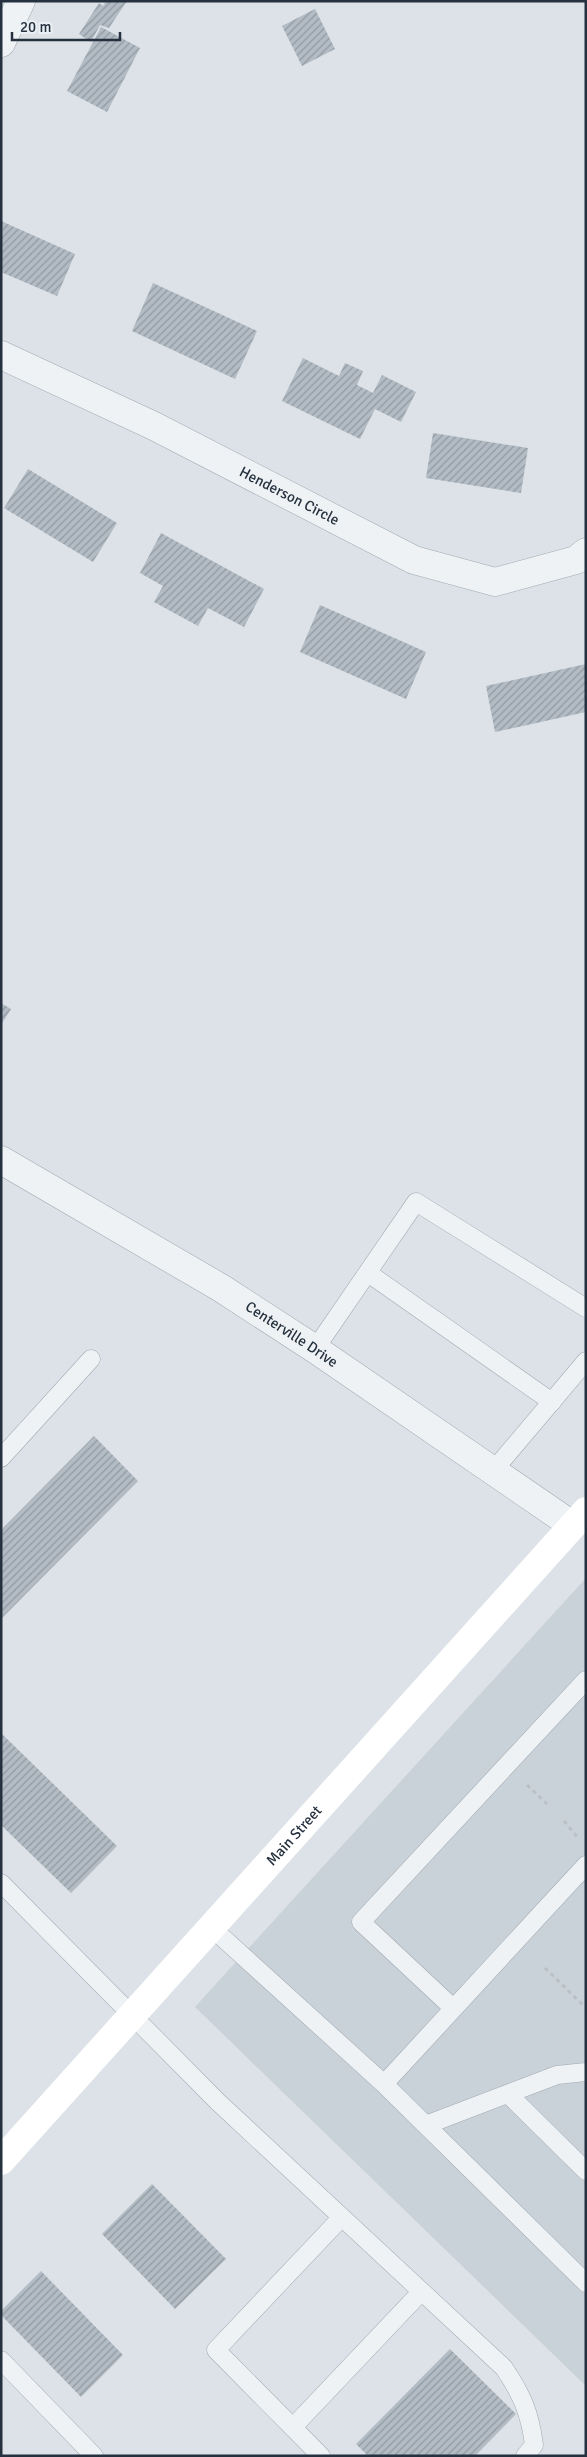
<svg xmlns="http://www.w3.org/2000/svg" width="587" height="2457" font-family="Signika,sans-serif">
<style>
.built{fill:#c9d1d9}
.building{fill:url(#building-hatch)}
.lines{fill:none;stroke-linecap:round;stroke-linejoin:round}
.service-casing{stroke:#a1a9b1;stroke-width:19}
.minor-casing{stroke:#a1a9b1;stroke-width:29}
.path{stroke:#bac0c5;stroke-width:3;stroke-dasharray:4 4;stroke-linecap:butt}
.service{stroke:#eef2f5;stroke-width:18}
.minor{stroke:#eef2f5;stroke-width:28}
.secondary{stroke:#fff;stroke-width:28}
.labels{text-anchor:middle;stroke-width:4;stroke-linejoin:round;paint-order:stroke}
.street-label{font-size:15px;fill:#25313e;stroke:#ebf0f5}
</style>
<defs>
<pattern id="building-hatch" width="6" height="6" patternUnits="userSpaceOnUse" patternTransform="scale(1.25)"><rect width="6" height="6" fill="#b3bcc4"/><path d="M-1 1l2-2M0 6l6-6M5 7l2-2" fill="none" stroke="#9199a1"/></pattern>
</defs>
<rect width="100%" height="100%" fill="#dce2e7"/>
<!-- built -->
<polygon class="built" points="586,1578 586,2386 195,2007"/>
<!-- building -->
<g class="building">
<polygon points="106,1 127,1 109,28 100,25 91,42 79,34 99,3 103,6"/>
<polygon points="315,9 335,49 302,66 282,26"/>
<polygon points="101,27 140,48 107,112 67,91"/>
<polygon points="1,221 75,254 57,296 1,272"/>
<polygon points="153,283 257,331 235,379 132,331"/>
<polygon points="303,358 339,376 345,363 363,371 357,385 373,393 382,375 416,392 401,422 375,409 360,439 282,401"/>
<polygon points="433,433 528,448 521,493 426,478"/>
<polygon points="28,469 117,523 93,562 4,508"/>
<polygon points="161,533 264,589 244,627 208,608 198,626 154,602 163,586 140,573"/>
<polygon points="320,605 426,652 406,699 300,652"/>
<polygon points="586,664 586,712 495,732 486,686"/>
<polygon points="1,1003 11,1009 1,1025"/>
<polygon points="94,1436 138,1481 1,1619 1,1530"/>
<polygon points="1,1733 117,1846 71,1893 1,1825"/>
<polygon points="152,2184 226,2259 175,2309 102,2234"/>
<polygon points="41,2271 123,2355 81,2397 1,2315 1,2311"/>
<polygon points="450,2349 516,2414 475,2456 368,2456 356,2444"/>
</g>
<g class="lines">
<defs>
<g id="service">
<polyline points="368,1273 552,1402"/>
<polyline points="315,1349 416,1202 586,1308"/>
<polyline points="1,1458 91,1359"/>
<polyline points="494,1470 586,1361"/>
<path d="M1,1883l217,219 286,266c18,27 26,45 30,77l-9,11"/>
<polyline points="212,1928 384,2084 586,2283"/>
<polyline points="453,2008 361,1922 586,1680"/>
<polyline points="384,2084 586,1865"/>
<polyline points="508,2094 586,2171"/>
<polyline points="426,2125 557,2075 586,2072"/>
<polyline points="1,2360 94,2456"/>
<polyline points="293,2427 421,2292"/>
<polyline points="321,2456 216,2350 341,2218"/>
</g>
<g id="minor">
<polyline points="1,43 21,1"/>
<path id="s1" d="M1,355l153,71 260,134 81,22 81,-22 10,-8"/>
<path id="s2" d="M1,1160l220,128 94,61 257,176"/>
</g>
</defs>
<!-- service casing -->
<use href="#service" class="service-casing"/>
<!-- minor casing -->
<use href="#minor" class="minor-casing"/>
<!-- path -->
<g class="path">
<polyline points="527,1785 547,1804"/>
<polyline points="564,1821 579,1839"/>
<polyline points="545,1968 586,2008"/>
</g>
<!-- service -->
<use href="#service" class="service"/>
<!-- minor -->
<use href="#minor" class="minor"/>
<!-- secondary -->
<path class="secondary" id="s3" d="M1,2161l585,-650"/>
</g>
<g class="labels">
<!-- street labels -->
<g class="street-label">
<text dy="5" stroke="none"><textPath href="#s1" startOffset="321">Henderson Circle</textPath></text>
<text dy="5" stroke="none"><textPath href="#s2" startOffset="339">Centerville Drive</textPath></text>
<text dy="5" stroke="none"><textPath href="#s3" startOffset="438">Main Street</textPath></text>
</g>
</g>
<!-- border -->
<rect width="587" height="2457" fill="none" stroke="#25313e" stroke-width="5"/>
<!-- scale -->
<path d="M12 32v8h108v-8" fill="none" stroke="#25313e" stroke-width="2.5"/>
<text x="20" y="32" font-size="15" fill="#25313e" stroke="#ebf0f5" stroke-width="4" paint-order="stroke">20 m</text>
</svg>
